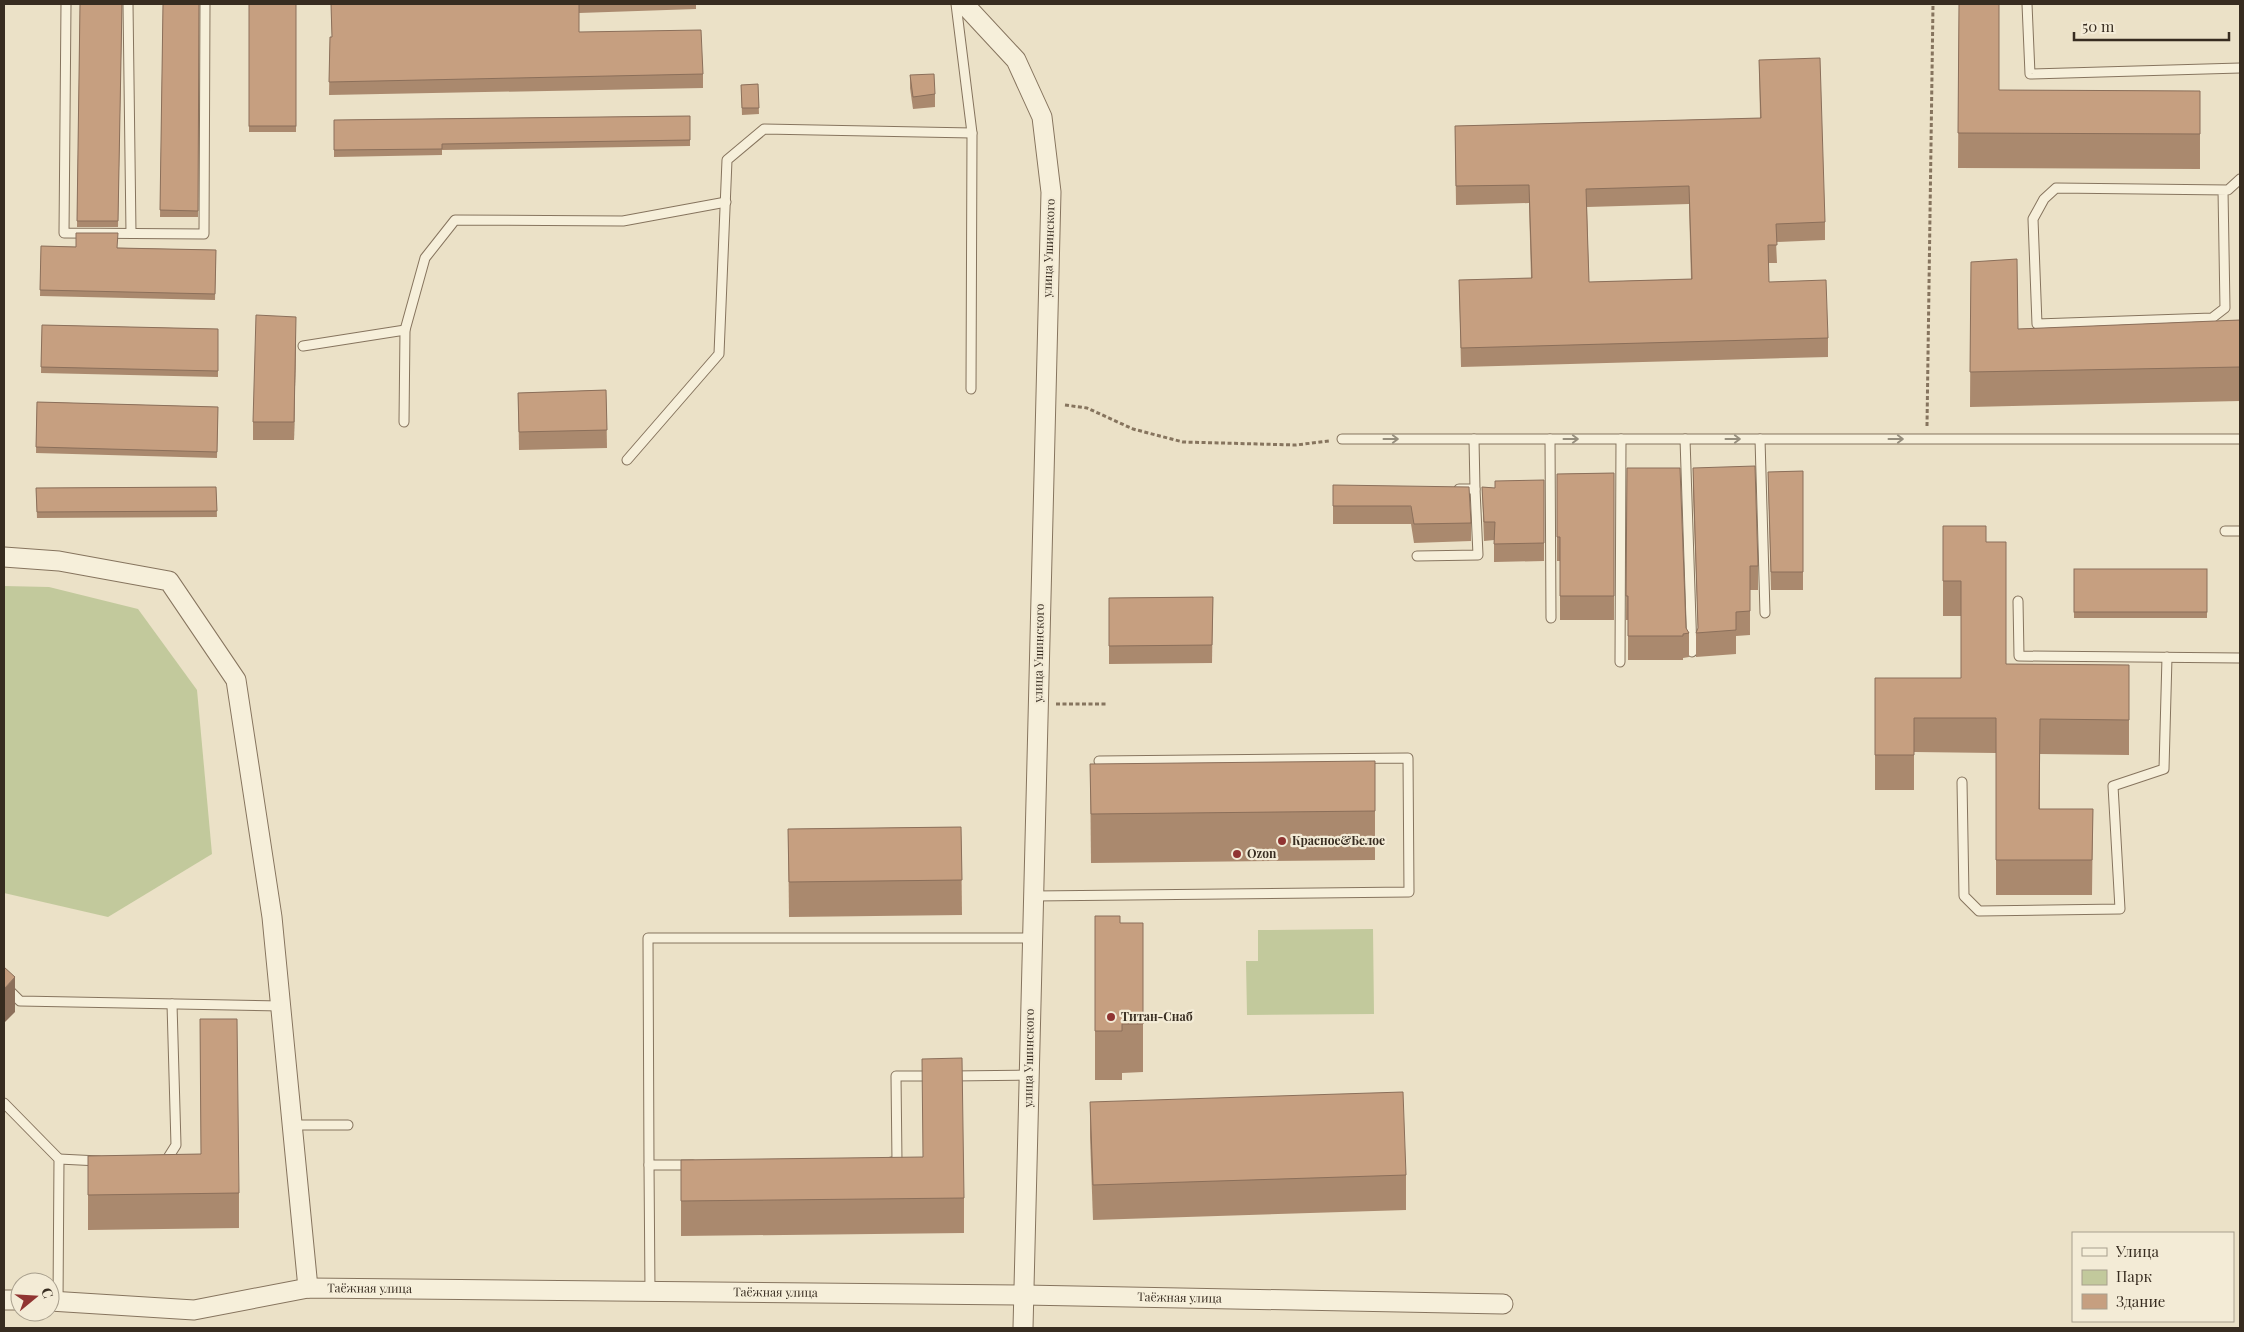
<svg xmlns="http://www.w3.org/2000/svg" width="2244" height="1332" font-family="'Playfair Display',serif">
<style>
.green{fill:#c2c99c}
.lines{fill:none;stroke-linecap:round;stroke-linejoin:round}
.service-casing{stroke:#86745e;stroke-width:11}
.minor-casing{stroke:#86745e;stroke-width:21}
.path{stroke:#86745e;stroke-width:3;stroke-dasharray:4 2.5;stroke-linecap:butt}
.service{stroke:#f6efda;stroke-width:9}
.minor{stroke:#f6efda;stroke-width:19}
.wall{fill:#aa896e;fill-rule:evenodd}
.shaded-wall{fill:#8b6f5a}
.building{fill:#c69f80;stroke:#8b6f5a;fill-rule:evenodd}
.oneway{stroke:#968e7d}
.poi-dot{fill:#903432;stroke:#f3ebd6;stroke-width:2}
.labels{text-anchor:middle;stroke-width:4.5;stroke-linejoin:round;paint-order:stroke}
.street-label{font-size:12px;fill:#372c20;stroke:#f3ebd6}
.poi-label{font-size:12px;font-weight:bold;fill:#372c20;stroke:#f3ebd6;text-anchor:start}
</style>
<rect width="100%" height="100%" fill="#ebe1c7"/>
<!-- green -->
<g class="green">
<polygon points="4,586 49,587 138,609 197,690 212,854 108,917 4,893"/>
<polygon points="1373,929 1374,1014 1247,1015 1246,961 1258,961 1258,930"/>
</g>
<g class="lines">
<defs>
<g id="service">
<polyline points="66,4 64,233 204,234 205,4"/>
<polyline points="128,4 131,233"/>
<polyline points="956,4 972,133 971,389"/>
<polyline points="2027,4 2030,74 2240,68"/>
<polyline points="2223,190 2225,308 2212,318 2037,324 2033,219 2044,199 2056,188 2228,190 2240,179"/>
<polyline points="303,346 405,330"/>
<polyline points="404,422 405,330 425,258 455,220 623,221 726,202"/>
<polyline points="1342,439 2240,439"/>
<polyline points="1550,439 1551,618"/>
<polyline points="1685,439 1692,652"/>
<polyline points="1760,439 1765,613"/>
<polyline points="627,460 719,354 727,160 764,129 972,133"/>
<polyline points="1459,489 1475,489 1474,439"/>
<polyline points="2225,531 2240,531"/>
<polyline points="1417,556 1478,555 1475,489"/>
<polyline points="2018,601 2019,656 2240,658"/>
<polyline points="1620,662 1621,439"/>
<polyline points="1962,782 1964,896 1979,911 2120,909 2113,786 2164,769 2167,657"/>
<polyline points="1034,896 1409,892 1408,758 1099,761"/>
<polyline points="4,985 20,1001 281,1006"/>
<polyline points="952,1076 1029,1075"/>
<polyline points="4,1103 59,1159 58,1302"/>
<polyline points="292,1125 348,1125"/>
<polyline points="59,1159 99,1161"/>
<polyline points="162,1162 166,1161 176,1145 172,1004"/>
<polyline points="891,1162 897,1162 896,1076 934,1076"/>
<polyline points="649,1165 648,938 1032,938"/>
<polyline points="650,1291 649,1165 693,1165"/>
</g>
<g id="minor">
<polyline points="964,4 1016,60 1042,117 1051,192 1023,1328"/>
<polyline points="4,557 59,561 169,581 236,680 272,917 308,1288"/>
<polyline points="4,1300 20,1300"/>
<path id="s1" d="M50,1301l144,9 114,-22 716,7 479,9"/>
</g>
</defs>
<!-- service casing -->
<use href="#service" class="service-casing"/>
<!-- minor casing -->
<use href="#minor" class="minor-casing"/>
<!-- path -->
<g class="path">
<polyline points="1065,405 1087,408 1133,429 1183,442 1296,445 1329,441"/>
<polyline points="1927,426 1933,4"/>
<polyline points="1056,704 1106,704"/>
</g>
<!-- service -->
<use href="#service" class="service"/>
<!-- minor -->
<use href="#minor" class="minor"/>
</g>
<!-- wall -->
<g class="wall">
<polygon points="80,4 122,4 118,227 77,227"/>
<polygon points="163,4 199,4 198,217 160,217"/>
<rect x="249" y="4" width="47" height="128"/>
<polygon points="331,4 696,4 696,9 579,13 579,32 703,74 703,88 329,95 330,37 332,37"/>
<polygon points="1959,4 1999,90 2200,91 2200,169 1958,168"/>
<path d="M1759,60l66,162v18l-49,2 1,21h-9l1,19 59,56v19l-367,10 -2,-87 72,-2 -2,-75 -73,2 -1,-79 305,-8zM1689,204l2,75 -102,3 -2,-75z"/>
<polygon points="910,75 935,94 935,107 913,109 910,88"/>
<polygon points="758,84 759,114 742,115 741,85"/>
<polygon points="690,116 690,146 442,150 442,155 334,157 334,120"/>
<polygon points="41,246 216,250 215,300 40,296"/>
<polygon points="1971,262 2018,329 2240,320 2240,401 1970,407"/>
<polygon points="42,325 218,329 218,377 41,373"/>
<polygon points="296,335 294,440 253,440 253,422"/>
<polygon points="606,390 607,448 519,450 518,393"/>
<polygon points="37,402 218,407 217,458 36,453"/>
<polygon points="1627,468 1686,628 1689,633 1689,657 1683,658 1683,660 1628,660 1628,620 1626,620"/>
<polygon points="1693,468 1758,566 1758,590 1750,590 1750,635 1736,636 1736,654 1696,657 1696,633 1698,629 1693,492"/>
<polygon points="1803,471 1803,590 1771,590 1768,472"/>
<polygon points="1614,473 1614,620 1560,620 1560,561 1557,561 1557,474"/>
<polygon points="1544,480 1544,561 1494,562 1494,540 1484,541 1482,487 1495,488"/>
<polygon points="1333,485 1471,523 1471,541 1414,543 1411,524 1333,524"/>
<polygon points="216,487 217,517 37,518 36,488"/>
<polygon points="1943,526 1986,542 2006,664 2129,665 2129,755 2040,754 2040,809 2093,809 2092,895 1996,895 1996,753 1914,752 1914,790 1875,790 1875,678 1961,678 1961,616 1943,616"/>
<rect x="2074" y="569" width="133" height="49"/>
<polygon points="1213,597 1212,663 1109,664 1109,598"/>
<polygon points="1090,764 1375,811 1375,860 1091,863"/>
<polygon points="961,827 962,915 789,917 788,829"/>
<polygon points="1095,916 1120,923 1143,923 1143,1072 1122,1073 1122,1080 1095,1080"/>
<polygon points="200,1019 239,1193 239,1228 88,1230 88,1156 201,1154"/>
<polygon points="1090,1102 1406,1175 1406,1210 1093,1220 1090,1137"/>
<polygon points="681,1160 964,1198 964,1233 681,1236"/>
</g>
<!-- shaded-wall -->
<g class="shaded-wall">
<polygon points="296,317 296,335 294,440 294,422"/>
<polygon points="15,977 15,1012 4,1023 4,989"/>
</g>
<!-- building -->
<g class="building">
<polygon points="80,4 122,4 118,221 77,221"/>
<polygon points="163,4 199,4 198,211 160,210"/>
<rect x="249" y="4" width="47" height="122"/>
<polygon points="331,4 579,4 579,32 701,30 703,74 329,82 330,37 332,37"/>
<polygon points="1959,4 1999,4 1999,90 2200,91 2200,134 1958,133"/>
<path d="M1820,58l5,164 -49,2 1,21h-9l1,37 57,-2 2,58 -367,10 -2,-68 73,-2 -3,-93 -73,1 -1,-60 306,-8 -2,-58zM1689,186l3,93 -103,3 -3,-93z"/>
<polygon points="934,74 935,94 913,97 910,75"/>
<polygon points="758,84 759,108 742,108 741,85"/>
<polygon points="690,116 690,140 442,144 442,149 334,150 334,120"/>
<polygon points="76,233 118,233 117,248 216,250 215,294 40,290 41,246 76,247"/>
<polygon points="2017,259 2018,329 2240,320 2240,367 1970,372 1971,262"/>
<polygon points="256,315 296,317 294,422 253,422"/>
<polygon points="42,325 218,329 218,371 41,367"/>
<polygon points="606,390 607,430 519,432 518,393"/>
<polygon points="37,402 218,407 217,452 36,447"/>
<polygon points="1755,466 1758,566 1750,566 1750,611 1736,612 1736,630 1696,633 1698,628 1693,468"/>
<polygon points="1627,468 1680,468 1686,628 1689,633 1683,634 1683,636 1628,636 1628,596 1626,596"/>
<polygon points="1803,471 1803,572 1771,572 1768,472"/>
<polygon points="1614,473 1614,596 1560,596 1560,537 1557,537 1557,474"/>
<polygon points="1544,480 1544,543 1494,544 1495,522 1484,522 1482,487 1495,488 1495,481"/>
<polygon points="1333,485 1469,487 1471,523 1414,524 1411,506 1333,506"/>
<polygon points="216,487 217,511 37,512 36,488"/>
<polygon points="1943,526 1986,526 1986,542 2006,542 2006,664 2129,665 2129,720 2040,719 2039,809 2093,809 2092,860 1996,860 1996,718 1914,718 1914,755 1875,755 1875,678 1961,678 1961,581 1943,581"/>
<rect x="2074" y="569" width="133" height="43"/>
<polygon points="1213,597 1212,645 1109,646 1109,598"/>
<polygon points="1375,761 1375,811 1091,814 1090,764"/>
<polygon points="961,827 962,880 789,882 788,829"/>
<polygon points="1095,916 1120,916 1120,923 1143,923 1143,1024 1122,1024 1122,1031 1095,1031"/>
<polygon points="4,967 15,977 4,989"/>
<polygon points="200,1019 237,1019 239,1193 88,1195 88,1156 201,1154"/>
<polygon points="962,1058 964,1198 681,1201 681,1160 923,1157 922,1059"/>
<polygon points="1403,1092 1406,1175 1093,1185 1090,1102"/>
</g>
<!-- one-way arrows -->
<defs><path id="oneway-shaft" d="M-6 0H5M1.5-3L5.5 0L1.5 3" fill="none" stroke-width="1.6" stroke-linecap="round" stroke-linejoin="round" transform="scale(1.25)"/></defs>
<g class="oneway">
<use href="#oneway-shaft" transform="translate(1391 439)"/>
<use href="#oneway-shaft" transform="translate(1571 439)"/>
<use href="#oneway-shaft" transform="translate(1733 439)"/>
<use href="#oneway-shaft" transform="translate(1896 439)"/>
</g>
<!-- markers -->
<g class="poi-dot">
<circle cx="1282" cy="841" r="5"/>
<circle cx="1237" cy="854" r="5"/>
<circle cx="1111" cy="1017" r="5"/>
</g>
<g class="labels">
<!-- street labels -->
<g class="street-label">
<text transform="translate(1049 248) rotate(-88)" y="4">улица Ушинского</text>
<text transform="translate(1039 653) rotate(-89)" y="4">улица Ушинского</text>
<text transform="translate(1029 1058) rotate(-89)" y="4">улица Ушинского</text>
<text dy="4" stroke="none"><textPath href="#s1" startOffset="322">Таёжная улица</textPath></text>
<text dy="4" stroke="none"><textPath href="#s1" startOffset="728">Таёжная улица</textPath></text>
<text dy="4" stroke="none"><textPath href="#s1" startOffset="1132">Таёжная улица</textPath></text>
</g>
<!-- poi labels -->
<g class="poi-label">
<text x="1292" y="845">Красное&amp;Белое</text>
<text x="1247" y="858">Ozon</text>
<text x="1121" y="1021">Титан-Снаб</text>
</g>
</g>
<!-- border -->
<rect width="2244" height="1332" fill="none" stroke="#372c20" stroke-width="10"/>
<!-- legend -->
<rect x="2072" y="1232" width="162" height="90" fill="#f3ebd6" stroke="#a89f8d"/>
<rect x="2082" y="1248" width="25" height="8" fill="#f6efda" stroke="#a89f8d"/>
<text x="2116" y="1257" font-size="15" fill="#372c20">Улица</text>
<rect x="2082" y="1270" width="25" height="15" fill="#c2c99c" stroke="#a89f8d"/>
<text x="2116" y="1282" font-size="15" fill="#372c20">Парк</text>
<rect x="2082" y="1294" width="25" height="15" fill="#c69f80" stroke="#a89f8d"/>
<text x="2116" y="1307" font-size="15" fill="#372c20">Здание</text>
<!-- north arrow -->
<g transform="translate(35 1297) rotate(72)"><circle r="24" fill="#f3ebd6" stroke="#a89f8d"/>
<path d="M0-4L9 19L0 12L-9 19Z" fill="#903432"/>
<text y="-8" font-size="14" font-weight="bold" text-anchor="middle" fill="#372c20">С</text>
</g>
<!-- scale -->
<path d="M2074 32v8h155v-8" fill="none" stroke="#372c20" stroke-width="2.5"/>
<text x="2082" y="32" font-size="15" fill="#372c20" stroke="#f3ebd6" stroke-width="4" paint-order="stroke">50 m</text>
</svg>
